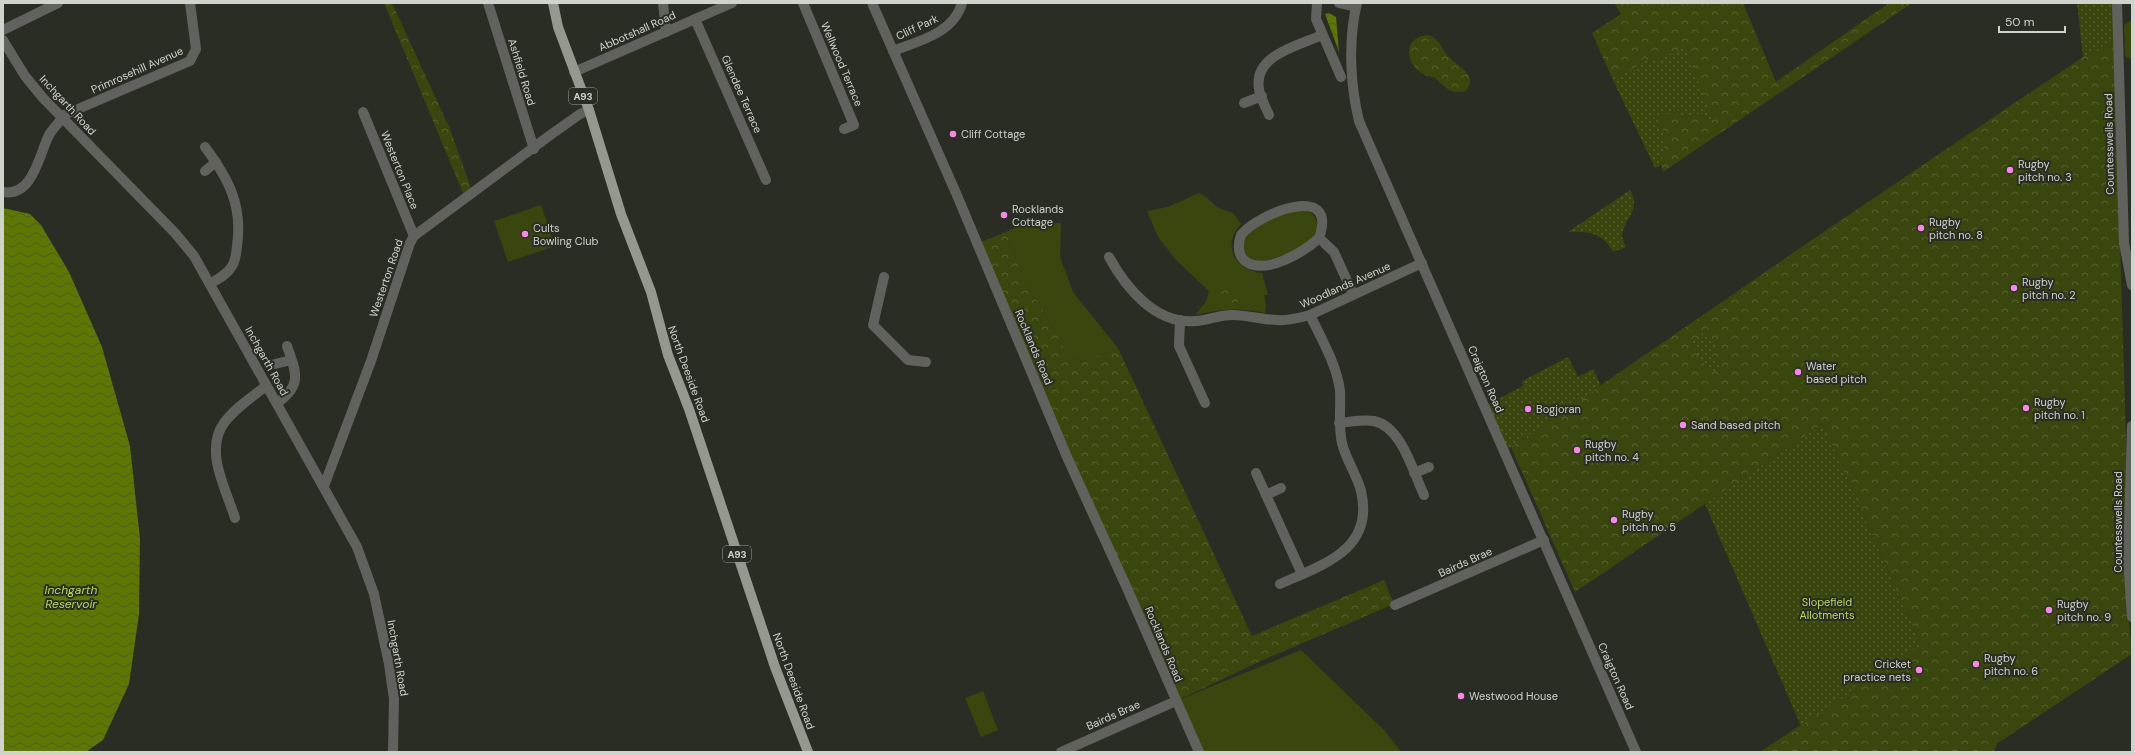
<svg xmlns="http://www.w3.org/2000/svg" width="2135" height="755" font-family="'DM Sans',sans-serif">
<style>
.grass{fill:#39470e}
.forest{fill:url(#forest-crowns)}
.garden{fill:url(#garden-dots)}
.water{fill:url(#water-waves)}
.lines{fill:none;stroke-linecap:round;stroke-linejoin:round}
.minor{stroke:#61625e;stroke-width:10}
.tertiary{stroke:#61625e;stroke-width:10}
.primary{stroke:#95988e;stroke-width:10}
.poi-dot{fill:#f987e9;stroke:#2a2d24;stroke-width:1.5}
.labels{text-anchor:middle;stroke-width:4;stroke-linejoin:round;paint-order:stroke}
.shield{fill:#2a2d24;stroke:#9ea09a;stroke-width:1}
.shield-label{font-size:10px;font-weight:bold;fill:#d0d2cc}
.street-label{font-size:11px;fill:#d0d2cc;stroke:#2a2d24}
.poi-label{font-size:11px;fill:#d0d2cc;stroke:#2a2d24;text-anchor:start}
.park-label{font-size:11px;fill:#b8da5c;stroke:#2a2d24}
.water-label{font-size:12px;font-style:italic;fill:#b6d859;stroke:#2a2d24}
</style>
<defs>
<pattern id="forest-crowns" width="20" height="18" patternUnits="userSpaceOnUse"><rect width="20" height="18" fill="#39470e"/><path d="M2 6a3 3 0 1 1 6 0M12 15a3 3 0 1 1 6 0" fill="none" stroke="#556130"/></pattern>
<pattern id="garden-dots" width="8" height="8" patternUnits="userSpaceOnUse"><rect width="8" height="8" fill="#39470e"/><path d="M2 2h.1M6 6h.1" fill="none" stroke="#556130" stroke-width="1.8" stroke-linecap="round"/></pattern>
<pattern id="water-waves" width="16" height="10" patternUnits="userSpaceOnUse"><rect width="16" height="10" fill="#5e7603"/><path d="M0 5q4-4 8 0t8 0" fill="none" stroke="#505d1d"/></pattern>
</defs>
<rect width="100%" height="100%" fill="#2a2d24"/>
<!-- grass -->
<g class="grass">
<polygon points="2132,20 2132,58 2131,59 2125,56 2124,25"/>
<path d="M1199,193l7,4 11,10 16,6 8,11c-20,22 -6,46 21,49l6,22h-4l2,9 -1,9c-25,-6 -46,-4 -70,2l11,-13 3,-11 -33,-31 -18,-23 -11,-26 21,-4z"/>
<polygon points="541,205 555,246 508,262 494,221"/>
<path d="M1298,209c9,2 16,3 19,13 5,24 -43,38 -61,40 -11,-5 -15,-11 -12,-24l22,-18z"/>
<polygon points="1026,222 1061,223 1060,257 1073,292 1118,348 1083,361 1069,356 1022,275 1006,232"/>
<polygon points="1301,650 1385,731 1401,752 1198,752 1176,701"/>
<polygon points="983,691 998,730 981,737 965,698"/>
</g>
<!-- forest -->
<g class="forest">
<polygon points="384,3 392,3 450,129 471,188 463,193"/>
<polygon points="1614,3 1743,3 1776,82 1889,3 1912,3 1663,172 1661,165 1664,131 1654,118 1677,109 1683,117 1697,114 1713,120 1652,61 1648,63 1646,59 1643,64 1612,78 1592,33 1621,14"/>
<path d="M1425,35c15,1 15,13 24,22 9,10 30,18 17,34 -16,4 -21,-4 -32,-14 -23,-1 -38,-35 -9,-42z"/>
<polygon points="2114,40 2126,440 2124,572 2132,654 1998,743 1993,752 1760,752 1921,645 1823,424 1575,592 1511,447 1822,233 2083,57"/>
<polygon points="1006,232 1022,275 1069,356 1083,361 1118,348 1252,636 1384,580 1394,604 1263,660 1176,701 978,243"/>
<circle cx="1229" cy="297" r="10"/>
</g>
<!-- garden -->
<g class="garden">
<polygon points="2077,3 2116,3 2114,40 2083,57"/>
<polygon points="1685,48 1713,120 1697,114 1683,117 1677,109 1654,118 1664,131 1664,145 1661,165 1655,168 1612,78 1643,64 1641,60 1646,58 1649,63"/>
<path d="M1630,190c12,20 -5,26 -8,45 0,3 3,9 4,12l-13,5c-9,-19 -26,-21 -45,-20z"/>
<polygon points="1706,331 1718,347 1710,353 1720,366 1712,373 1689,343"/>
<polygon points="1568,357 1578,377 1593,369 1601,386 1505,451 1485,406 1523,386 1522,381"/>
<polygon points="1823,424 1921,645 1801,726 1705,504"/>
</g>
<!-- water -->
<g class="water">
<polygon points="1329,13 1336,17 1339,52 1325,14"/>
<polygon points="3,208 30,214 41,225 69,272 102,347 130,446 140,539 139,614 129,684 103,740 86,752 3,752"/>
</g>
<g class="lines">
<!-- minor -->
<g class="minor">
<polyline points="488,3 534,149"/>
<polyline points="663,3 666,32"/>
<polyline points="803,3 854,125 844,129"/>
<polyline points="872,3 956,193 1067,457 1126,586 1199,752"/>
<polyline points="1317,3 1316,19 1341,77"/>
<polyline points="695,19 766,180"/>
<polyline points="3,30 58,3"/>
<path d="M893,51c26,-10 61,-18 69,-48"/>
<polyline points="574,72 732,3"/>
<polyline points="1244,103 1262,96"/>
<polyline points="363,112 414,236"/>
<path d="M1269,115c-3,-8 -9,-17 -10,-26 -6,-34 39,-43 63,-54"/>
<path d="M205,147c23,31 38,58 32,99 -1,7 -1,14 -5,20 -5,9 -14,13 -21,17"/>
<polyline points="205,171 216,162"/>
<path d="M3,192c30,5 36,-37 46,-57 4,-7 11,-13 15,-20l126,-54 6,-12 -6,-46"/>
<path d="M1319,238c-15,14 -54,38 -74,23 -8,-7 -7,-17 -4,-26 19,-23 98,-53 78,3l15,14 19,42"/>
<path d="M1109,257c17,31 47,68 87,64 12,-1 24,-6 36,-6 16,0 30,5 46,5 11,1 21,-2 32,-5l112,-52"/>
<polyline points="884,277 873,325 908,360 926,362"/>
<polyline points="1180,320 1179,346 1205,403"/>
<polyline points="275,364 291,360"/>
<path d="M277,403c26,-18 19,-31 10,-57"/>
<path d="M1339,423c11,-1 24,-4 35,-2 28,6 39,51 50,74"/>
<polyline points="1256,473 1302,574"/>
<polyline points="1414,473 1429,467"/>
<polyline points="1266,495 1281,488"/>
<path d="M235,518c-9,-29 -31,-67 -11,-95 11,-15 28,-26 42,-37"/>
<path d="M1280,584c42,-19 95,-34 81,-93 -4,-16 -15,-31 -19,-48 -4,-17 -1,-34 -2,-52 -3,-26 -19,-53 -30,-76"/>
<polyline points="1395,605 1544,540"/>
<polyline points="1061,752 1176,701"/>
</g>
<!-- tertiary -->
<g class="tertiary">
<polyline points="1339,3 1356,7"/>
<path d="M1357,3c-9,37 -7,81 2,118l277,631"/>
<polyline points="2117,3 2124,243 2132,285"/>
<polyline points="3,40 25,76 43,98 175,233 194,256 357,547 374,594 389,664 394,699 393,752"/>
<polyline points="2132,426 2128,559 2132,617"/>
<polyline points="324,486 371,361 410,243 414,236 549,136 580,114 589,110"/>
</g>
<!-- primary -->
<polyline class="primary" points="553,3 558,27 589,110 621,214 651,292 668,355 689,409 775,667 808,752"/>
</g>
<!-- markers -->
<g class="poi-dot">
<circle cx="953" cy="134" r="4"/>
<circle cx="2010" cy="170" r="4"/>
<circle cx="1004" cy="215" r="4"/>
<circle cx="1921" cy="228" r="4"/>
<circle cx="525" cy="234" r="4"/>
<circle cx="2014" cy="288" r="4"/>
<circle cx="1798" cy="372" r="4"/>
<circle cx="2026" cy="408" r="4"/>
<circle cx="1528" cy="409" r="4"/>
<circle cx="1683" cy="425" r="4"/>
<circle cx="1577" cy="450" r="4"/>
<circle cx="1614" cy="520" r="4"/>
<circle cx="2049" cy="610" r="4"/>
<circle cx="1976" cy="664" r="4"/>
<circle cx="1919" cy="670" r="4"/>
<circle cx="1461" cy="696" r="4"/>
</g>
<g class="labels">
<!-- shield labels -->
<g class="shield">
<rect x="569" y="88" width="28" height="16" rx="3"/>
<rect x="723" y="546" width="28" height="16" rx="3"/>
</g>
<g class="shield-label">
<text x="583" y="100">A93</text>
<text x="737" y="558">A93</text>
</g>
<!-- street labels -->
<g class="street-label">
<text transform="translate(917 27) rotate(-25)" y="4">Cliff Park</text>
<text transform="translate(637 31) rotate(-24)" y="4">Abbotshall Road</text>
<text transform="translate(842 64) rotate(67)" y="4">Wellwood Terrace</text>
<text transform="translate(137 70) rotate(-24)" y="4">Primrosehill Avenue</text>
<text transform="translate(522 72) rotate(73)" y="4">Ashfield Road</text>
<text transform="translate(742 94) rotate(66)" y="4">Glendee Terrace</text>
<text transform="translate(68 105) rotate(47)" y="4">Inchgarth Road</text>
<text transform="translate(2109 144) rotate(-91)" y="4">Countesswells Road</text>
<text transform="translate(400 170) rotate(68)" y="4">Westerton Place</text>
<text transform="translate(386 278) rotate(-71)" y="4">Westerton Road</text>
<text transform="translate(1345 285) rotate(-24)" y="4">Woodlands Avenue</text>
<text transform="translate(1034 347) rotate(67)" y="4">Rocklands Road</text>
<text transform="translate(267 361) rotate(61)" y="4">Inchgarth Road</text>
<text transform="translate(689 374) rotate(70)" y="4">North Deeside Road</text>
<text transform="translate(1486 379) rotate(66)" y="4">Craigton Road</text>
<text transform="translate(2118 522) rotate(-90)" y="4">Countesswells Road</text>
<text transform="translate(1465 562) rotate(-24)" y="4">Bairds Brae</text>
<text transform="translate(1164 644) rotate(67)" y="4">Rocklands Road</text>
<text transform="translate(398 658) rotate(80)" y="4">Inchgarth Road</text>
<text transform="translate(1616 676) rotate(66)" y="4">Craigton Road</text>
<text transform="translate(794 681) rotate(70)" y="4">North Deeside Road</text>
<text transform="translate(1113 715) rotate(-24)" y="4">Bairds Brae</text>
</g>
<!-- poi labels -->
<g class="poi-label">
<text x="961" y="138">Cliff Cottage</text>
<text x="2018" y="168">Rugby<tspan x="2018" dy="13">pitch no. 3</tspan></text>
<text x="1012" y="213">Rocklands<tspan x="1012" dy="13">Cottage</tspan></text>
<text x="1929" y="226">Rugby<tspan x="1929" dy="13">pitch no. 8</tspan></text>
<text x="533" y="232">Cults<tspan x="533" dy="13">Bowling Club</tspan></text>
<text x="2022" y="286">Rugby<tspan x="2022" dy="13">pitch no. 2</tspan></text>
<text x="1806" y="370">Water<tspan x="1806" dy="13">based pitch</tspan></text>
<text x="2034" y="406">Rugby<tspan x="2034" dy="13">pitch no. 1</tspan></text>
<text x="1536" y="413">Bogjoran</text>
<text x="1691" y="429">Sand based pitch</text>
<text x="1585" y="448">Rugby<tspan x="1585" dy="13">pitch no. 4</tspan></text>
<text x="1622" y="518">Rugby<tspan x="1622" dy="13">pitch no. 5</tspan></text>
<text x="2057" y="608">Rugby<tspan x="2057" dy="13">pitch no. 9</tspan></text>
<text x="1984" y="662">Rugby<tspan x="1984" dy="13">pitch no. 6</tspan></text>
<text x="1911" y="668" text-anchor="end">Cricket<tspan x="1911" dy="13">practice nets</tspan></text>
<text x="1469" y="700">Westwood House</text>
</g>
<!-- park labels -->
<g class="park-label">
<text x="1827" y="606">Slopefield<tspan x="1827" dy="13">Allotments</tspan></text>
</g>
<!-- water labels -->
<g class="water-label">
<text x="71" y="594">Inchgarth<tspan x="71" dy="14">Reservoir</tspan></text>
</g>
</g>
<!-- border -->
<rect width="2135" height="755" fill="none" stroke="#d0d2cc" stroke-width="8"/>
<!-- scale -->
<path d="M1999 26v6h66v-6" fill="none" stroke="#d0d2cc" stroke-width="2"/>
<text x="2005" y="26" font-size="12" fill="#d0d2cc" stroke="#2a2d24" stroke-width="3" paint-order="stroke">50 m</text>
</svg>
